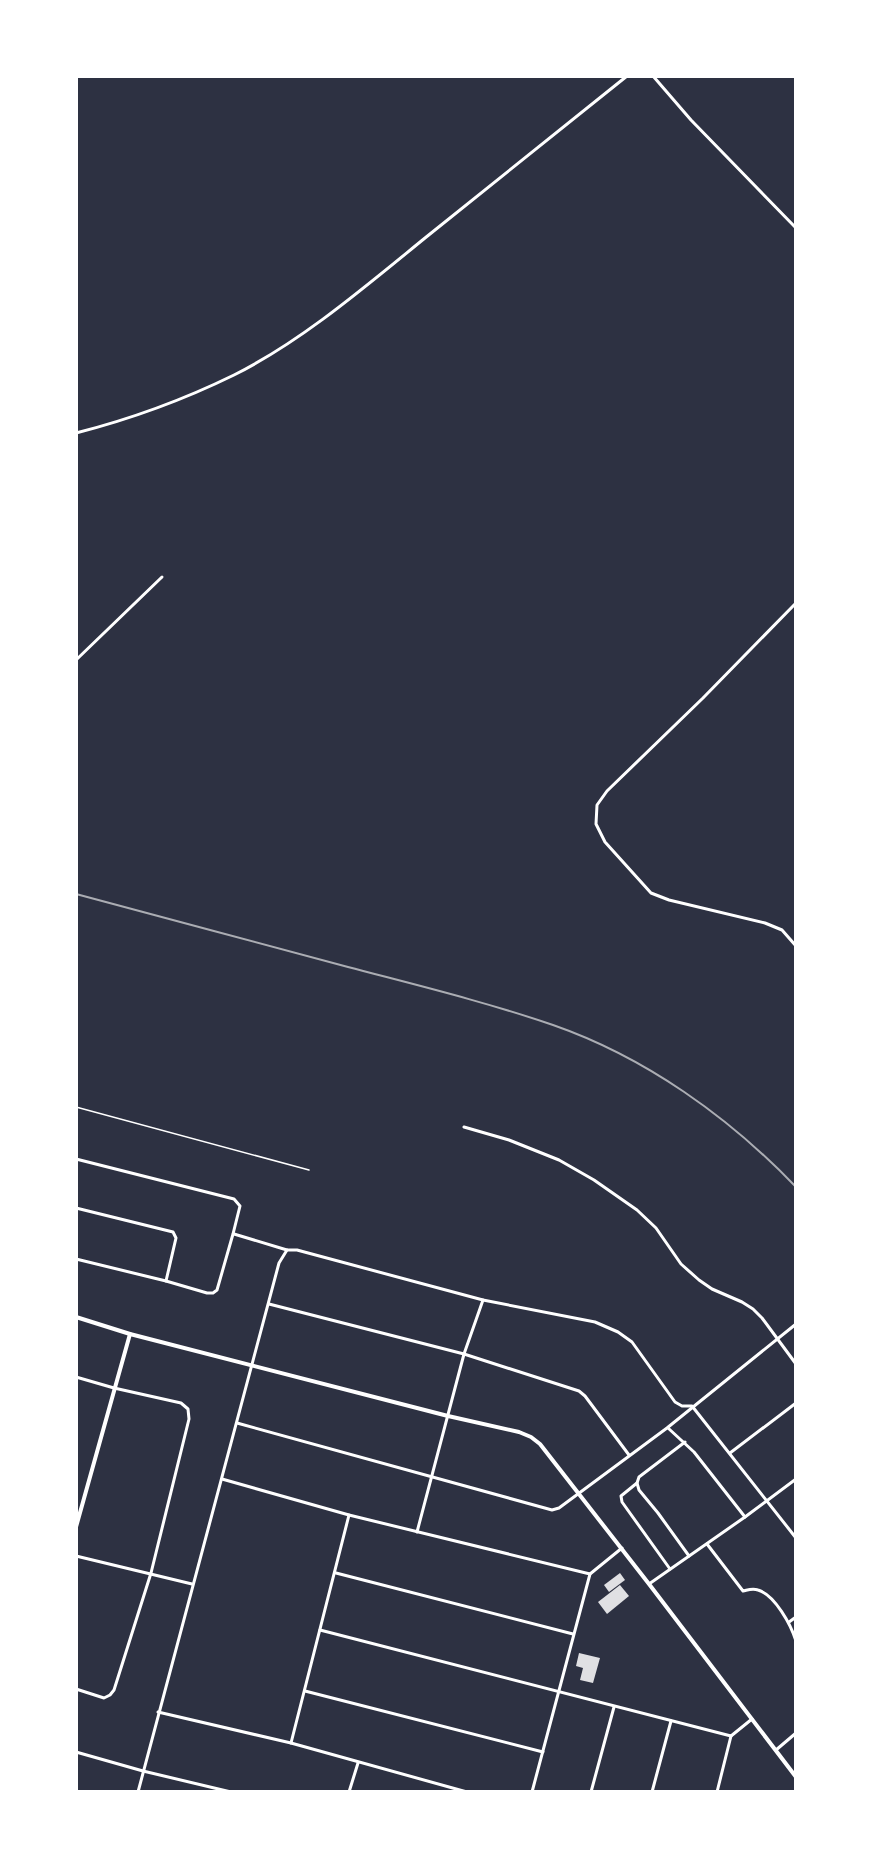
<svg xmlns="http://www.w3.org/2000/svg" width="872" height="1868" font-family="Overpass,sans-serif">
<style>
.building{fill:#e0e0e3}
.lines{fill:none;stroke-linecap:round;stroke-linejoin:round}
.service{stroke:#fff;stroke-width:1.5}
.minor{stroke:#fff;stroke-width:3}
.tertiary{stroke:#fff;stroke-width:4}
.rail{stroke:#abadb3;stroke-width:2}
</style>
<rect width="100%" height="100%" fill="#2d3142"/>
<!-- building -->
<g class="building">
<polygon points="620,1573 625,1580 609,1592 604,1585"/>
<polygon points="620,1585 629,1596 607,1614 598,1602"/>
<polygon points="579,1653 600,1658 593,1683 580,1680 583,1668 576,1666"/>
</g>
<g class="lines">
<!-- service -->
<polyline class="service" points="76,1107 309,1170"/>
<!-- minor -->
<g class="minor">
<polyline points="653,76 691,120 796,228"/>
<path d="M76,433c55,-14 107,-33 158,-58 68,-34 132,-89 191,-137 67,-54 134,-108 202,-162"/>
<polyline points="796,603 703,698 607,791 597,805 596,824 605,842 651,893 669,900 765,923 782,930 796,946"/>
<polyline points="76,660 162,577"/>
<polyline points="464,1127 509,1140 559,1160 594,1180 637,1210 656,1228 681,1264 699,1280 712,1289 742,1302 753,1309 762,1318 796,1364"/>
<polyline points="76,1159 234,1199 240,1206 233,1234 217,1290 213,1293 207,1293 166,1281 76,1259"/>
<polyline points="76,1208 173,1232 176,1238 166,1281"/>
<polyline points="234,1234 287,1250"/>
<polyline points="269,1304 464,1354 579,1391 585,1396 629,1455"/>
<polyline points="76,1377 114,1388 181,1403 188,1409 189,1419 151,1573 114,1690 110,1695 104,1698 76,1689"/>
<polyline points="237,1423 552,1510 559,1508 667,1428 796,1324"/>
<polyline points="668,1428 694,1452 745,1517"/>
<polyline points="685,1442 639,1477 637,1483 639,1490 658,1513 689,1556"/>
<polyline points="730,1453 796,1403"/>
<polyline points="222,1479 349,1515 590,1574"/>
<polyline points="637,1483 621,1496 622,1502 670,1569"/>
<polyline points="417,1532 464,1354 483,1300"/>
<path d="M707,1544l36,47c5,-1 9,-3 15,-1 17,5 33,35 38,51"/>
<polyline points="76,1556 192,1584"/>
<polyline points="336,1573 573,1634"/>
<polyline points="649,1584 745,1517 796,1479"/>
<polyline points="789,1622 796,1617"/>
<polyline points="320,1630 731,1736 752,1719"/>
<polyline points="305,1691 543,1752"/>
<polyline points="158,1712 291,1743 467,1792"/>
<polyline points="291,1743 349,1515"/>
<polyline points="776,1750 796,1733"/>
<polyline points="76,1752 143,1771 231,1792"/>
<polyline points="138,1792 279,1263 287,1250 297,1250 483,1300 595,1322 618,1332 632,1342 675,1402 682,1406 692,1406 796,1538"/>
<polyline points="349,1792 358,1763"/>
<polyline points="532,1792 590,1574 622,1548"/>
<polyline points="591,1792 614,1707"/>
<polyline points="652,1792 671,1721"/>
<polyline points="717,1792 731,1736"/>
</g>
<!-- tertiary -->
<g class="tertiary">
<polyline points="76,1317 130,1334 448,1416 519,1432 531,1437 540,1444 649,1584 796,1777"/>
<polyline points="76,1527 130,1334"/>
</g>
<!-- rail -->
<path class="rail" d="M76,894c91,24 181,49 272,73 68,18 138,35 205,58 92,32 176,92 243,162"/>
</g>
<!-- border -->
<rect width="872" height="1868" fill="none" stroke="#ffffff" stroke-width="156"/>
</svg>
